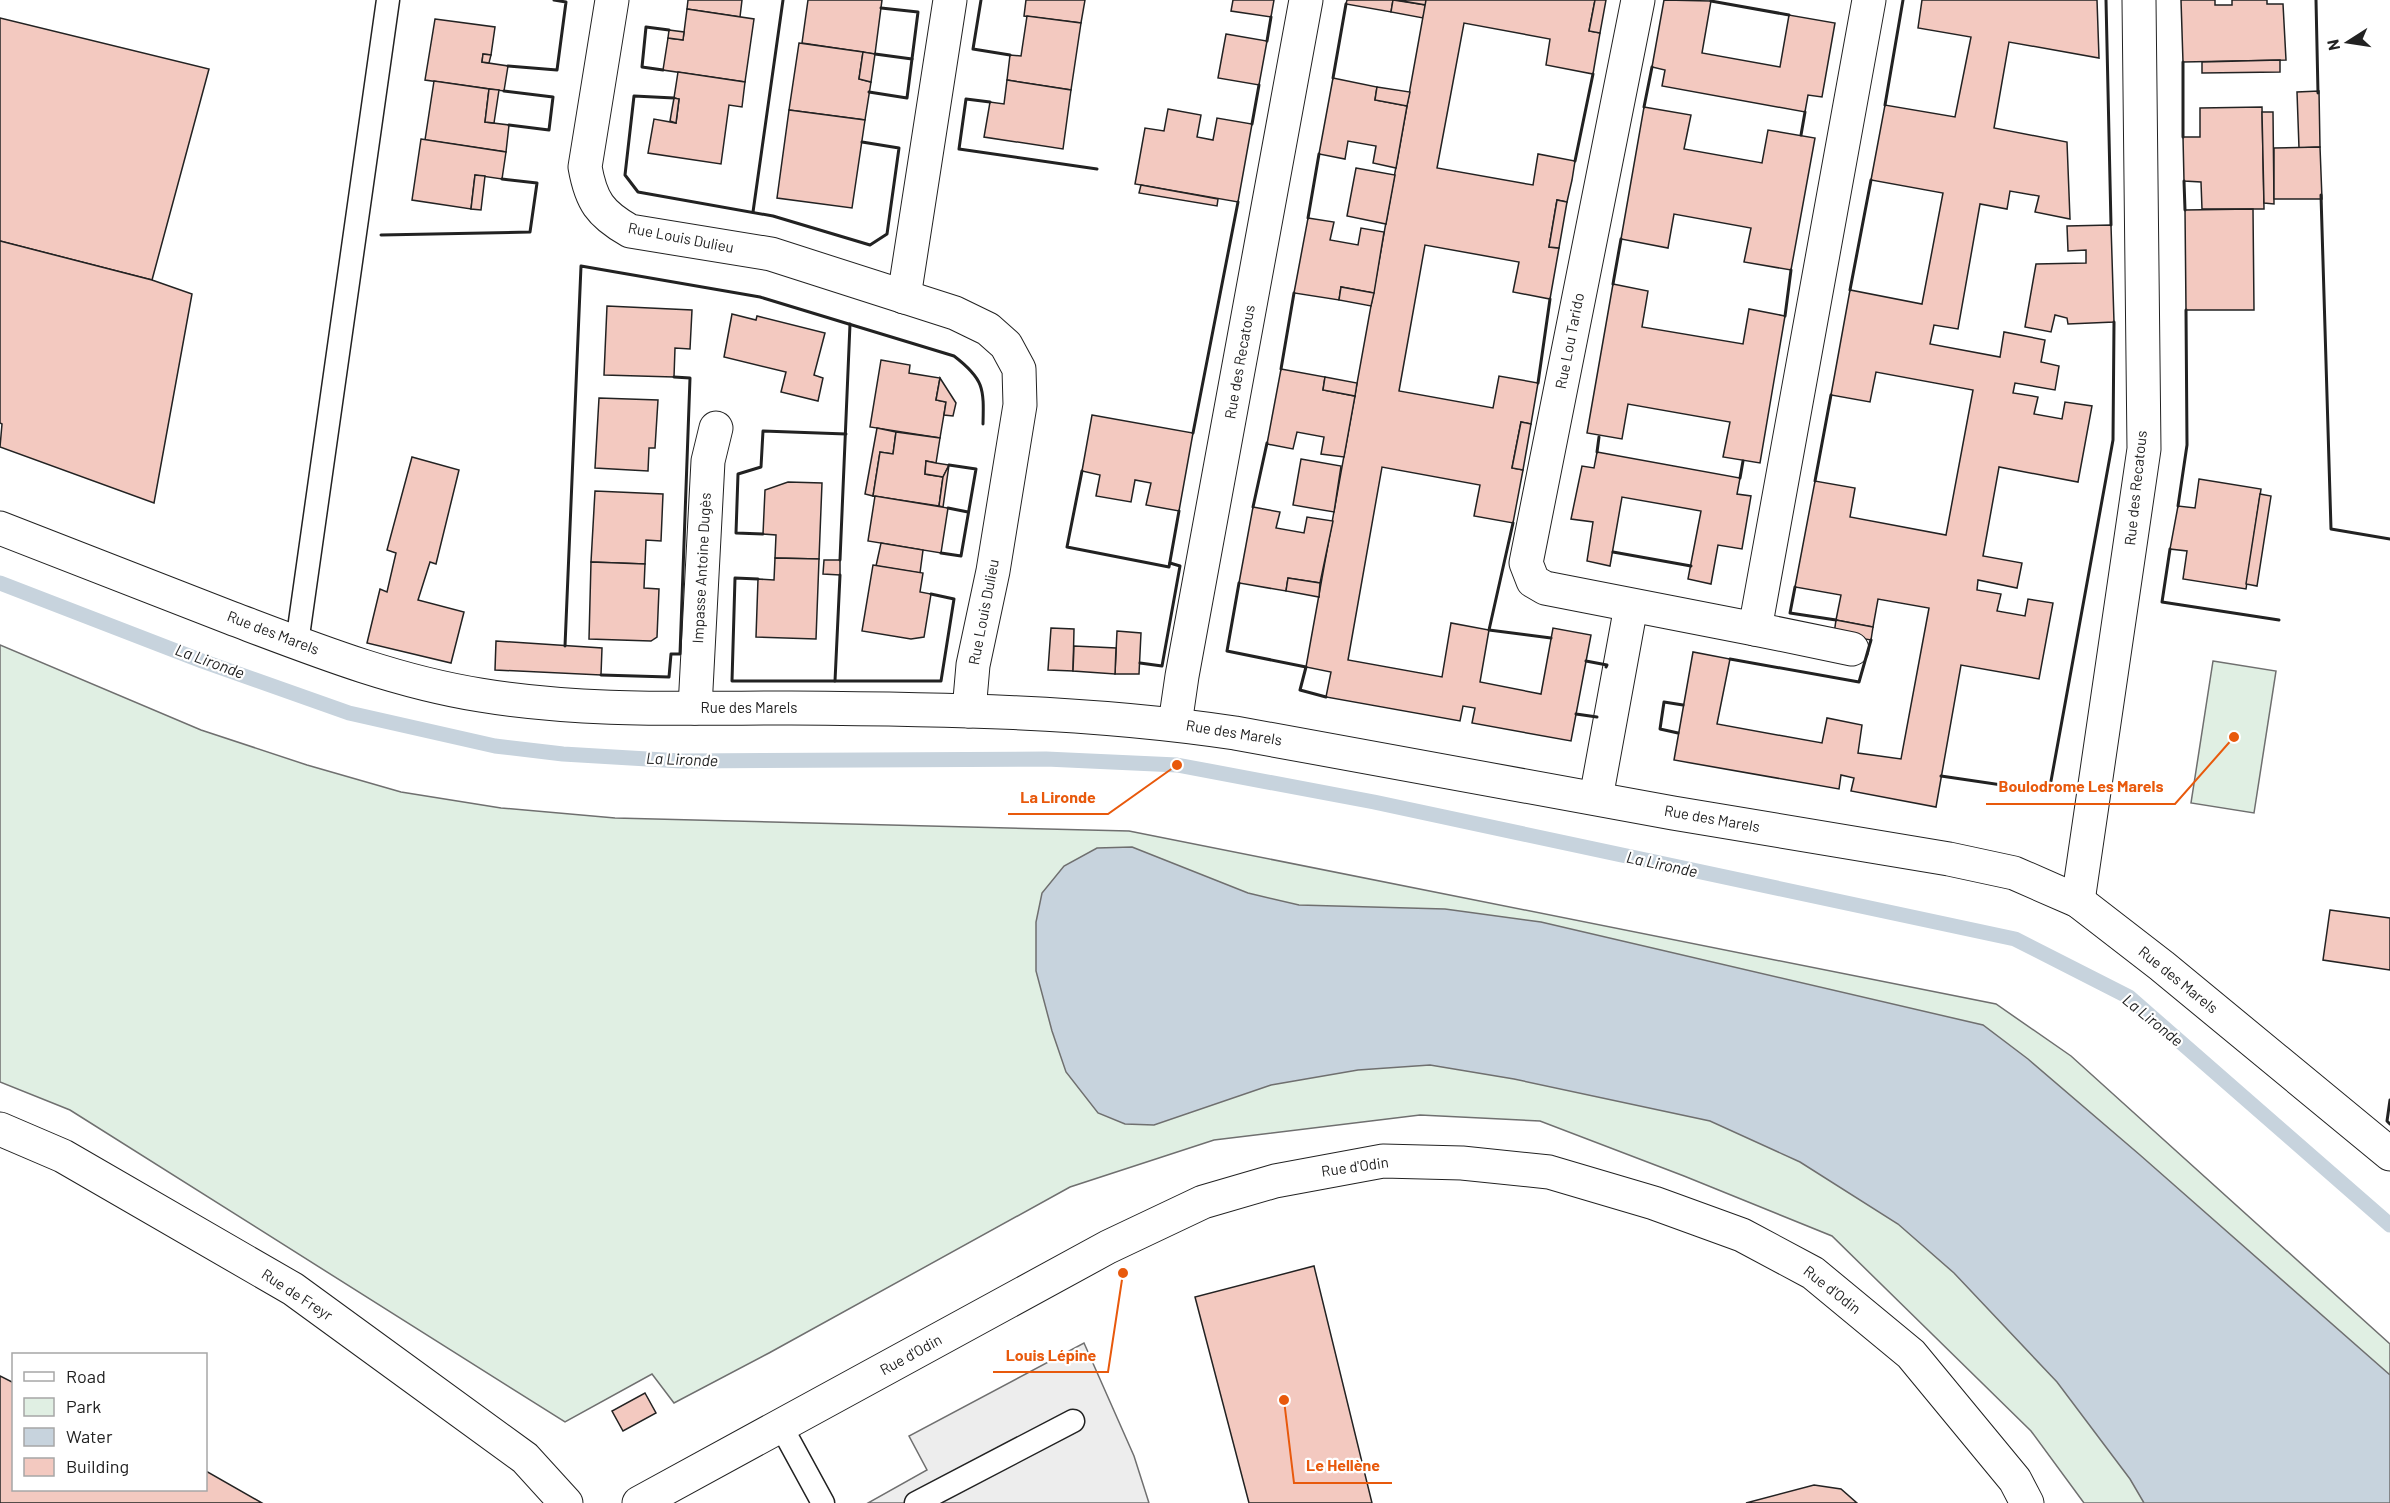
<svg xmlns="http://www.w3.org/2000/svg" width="2390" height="1503" font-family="Barlow,sans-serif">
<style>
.green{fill:#e0efe3;stroke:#6f6f6f;stroke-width:1.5}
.parking{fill:#ededed;stroke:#6f6f6f;stroke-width:1.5}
.water{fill:#c7d3dd;stroke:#6f6f6f;stroke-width:1.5}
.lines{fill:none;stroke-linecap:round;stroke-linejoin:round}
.stream{stroke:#c7d3dd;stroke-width:15}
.building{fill:#f3c9c0;stroke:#222;stroke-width:1.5}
.service-casing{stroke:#222;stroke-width:25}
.minor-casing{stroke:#222;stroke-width:35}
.service{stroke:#fff;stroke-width:22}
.minor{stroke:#fff;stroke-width:33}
.wall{stroke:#222;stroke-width:3}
.labels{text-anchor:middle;stroke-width:4.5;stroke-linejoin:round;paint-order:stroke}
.street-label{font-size:15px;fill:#222;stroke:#fff}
.water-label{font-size:16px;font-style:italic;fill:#222;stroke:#fff}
.leader{fill:none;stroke:#e8590c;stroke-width:2}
.callout-dot{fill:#e8590c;stroke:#fff;stroke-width:2}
.callout-label{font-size:16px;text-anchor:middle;font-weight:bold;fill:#e8590c;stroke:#fff;stroke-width:4.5;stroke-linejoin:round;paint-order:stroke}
</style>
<rect width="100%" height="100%" fill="#fff"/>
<!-- green -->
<g class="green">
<polygon points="0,645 201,730 307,765 401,792 501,808 615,818 1129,831 1996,1004 2071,1056 2390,1344 2390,1503 2084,1503 2031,1431 1832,1236 1684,1176 1540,1121 1420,1115 1214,1140 1070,1187 769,1353 674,1403 652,1374 565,1422 70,1110 0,1082"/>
<polygon points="2213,661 2276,671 2254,813 2191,803"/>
</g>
<!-- parking -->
<polygon class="parking" points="1084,1343 1134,1456 1149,1503 868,1503 927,1470 909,1436"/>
<!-- water -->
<polygon class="water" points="1132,847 1248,893 1299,905 1445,909 1541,922 1983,1025 2028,1059 2140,1155 2390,1375 2390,1503 2144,1503 2130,1479 2057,1382 1954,1273 1898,1224 1800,1162 1710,1121 1514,1079 1430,1065 1358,1070 1271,1085 1154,1125 1125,1124 1098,1113 1066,1072 1052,1031 1036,971 1036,922 1042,893 1064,866 1097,848"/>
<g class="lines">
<!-- stream -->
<polyline class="stream" points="0,583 202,661 349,713 495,746 563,754 681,761 1046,759 1177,765 1374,802 2015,939 2129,997 2390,1225"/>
</g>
<!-- building -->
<g class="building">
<polygon points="688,0 742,0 740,17 687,9"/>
<polygon points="808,0 882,0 875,54 802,43"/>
<polygon points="1026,0 1085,0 1081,23 1024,16"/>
<polygon points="1233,0 1274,0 1271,17 1231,11"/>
<polygon points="1347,0 1393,0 1391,12 1346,4"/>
<polygon points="1393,0 1426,5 1423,18 1391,12"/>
<polygon points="1397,0 1426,0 1426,5"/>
<polygon points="1426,0 1595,0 1589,31 1600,33 1593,74 1546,65 1550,39 1464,23 1437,168 1533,185 1538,154 1575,161 1572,180 1567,202 1557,200 1549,247 1559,248 1550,299 1513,292 1519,262 1425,245 1399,391 1493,408 1499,376 1538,383 1531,424 1521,422 1512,468 1523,470 1513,523 1474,516 1480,485 1382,467 1348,660 1442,677 1451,623 1489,630 1480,682 1541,694 1553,628 1591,635 1571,741 1472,723 1475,708 1463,706 1460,721 1326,697 1331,672 1306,667"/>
<polygon points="1595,0 1606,0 1600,33 1589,31"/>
<polygon points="1664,0 1711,1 1702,53 1780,67 1789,15 1835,23 1822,97 1808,95 1805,112 1662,86 1665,70 1652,67"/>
<polygon points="1922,0 2097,0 2099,58 2009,42 1994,128 2067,142 2070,219 2035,212 2039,196 2010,191 2007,209 1980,204 1958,329 1934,325 1930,344 2000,357 2004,332 2045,340 2041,362 2059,366 2055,390 2015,383 2013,393 2038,397 2034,414 2062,419 2065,402 2092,406 2078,482 1999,467 1983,556 2022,563 2017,588 1978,580 1977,590 2001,594 1997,611 2025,616 2028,599 2053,603 2039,679 1961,665 1936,807 1851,791 1854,778 1841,775 1839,789 1674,760 1693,652 1730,659 1717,724 1822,743 1827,718 1862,725 1858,753 1901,759 1929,608 1878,599 1873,627 1836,620 1841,595 1795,587 1815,481 1855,488 1850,517 1946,535 1973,390 1876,372 1870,402 1831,395 1850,290 1922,304 1943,193 1871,180 1885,105 1955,117 1971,37 1918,28"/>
<polygon points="2181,0 2215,0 2215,5 2232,5 2232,0 2267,0 2267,4 2283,4 2286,60 2183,62"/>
<polygon points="687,9 754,19 745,82 663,70 668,38 683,40"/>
<polygon points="1027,16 1081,23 1071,90 1007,80 1010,55 1021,56"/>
<polygon points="0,18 209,69 152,280 0,241"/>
<polygon points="435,19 495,27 491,55 483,54 482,62 508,66 504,91 425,80"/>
<polygon points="669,30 684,32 683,40 668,38"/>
<polygon points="1226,34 1267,41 1259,85 1218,78"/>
<polygon points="799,43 863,52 859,79 871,82 865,120 789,110"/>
<polygon points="863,52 875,54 871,82 859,79"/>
<polygon points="483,54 491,55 489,63 482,62"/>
<polygon points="2280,60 2280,72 2202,73 2202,62"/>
<polygon points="678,72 745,82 742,107 729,105 721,164 648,153 654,119 676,123 679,99 674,98"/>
<polygon points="1333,78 1377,87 1375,100 1407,106 1396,168 1373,163 1376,146 1348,141 1345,159 1319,154"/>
<polygon points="1007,80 1071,90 1063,149 984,137 990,102 1004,104"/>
<polygon points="434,81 489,89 485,122 509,125 506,152 425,140"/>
<polygon points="1377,87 1410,92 1407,106 1375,100"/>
<polygon points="489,89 499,90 494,123 485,122"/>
<polygon points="2319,91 2320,147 2299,148 2297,92"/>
<polygon points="674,98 679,99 676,123 670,121"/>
<polygon points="1644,107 1691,115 1684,149 1762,163 1768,130 1815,138 1791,270 1744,262 1751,228 1674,214 1668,248 1621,239"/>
<polygon points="2262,107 2264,209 2202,209 2201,182 2184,181 2183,137 2200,137 2200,108"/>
<polygon points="1168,109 1201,115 1197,137 1213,140 1217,118 1252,124 1238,202 1135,184 1145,128 1164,131"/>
<polygon points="789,110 865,120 852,208 777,198"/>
<polygon points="2262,112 2273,112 2274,204 2264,203"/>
<polygon points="421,139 506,152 502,179 475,175 471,209 412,200"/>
<polygon points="2320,147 2322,199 2274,199 2274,148"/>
<polygon points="1356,168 1395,175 1386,224 1347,216"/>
<polygon points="475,175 485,176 481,210 471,209"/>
<polygon points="1141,185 1218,199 1217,206 1139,193"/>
<polygon points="1557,200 1567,202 1559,248 1549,247"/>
<polygon points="2253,209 2254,310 2186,310 2185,210"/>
<polygon points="1308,218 1334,222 1330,240 1358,245 1361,228 1384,232 1374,293 1341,287 1339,300 1294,293"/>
<polygon points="2111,225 2114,322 2068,324 2067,318 2055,315 2051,332 2025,327 2036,264 2086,263 2086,250 2068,251 2067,226"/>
<polygon points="0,241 152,280 192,294 154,503 0,447 2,424 0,423"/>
<polygon points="1613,284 1648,291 1642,327 1743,344 1749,309 1785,316 1760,463 1723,457 1730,422 1628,404 1622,439 1587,433"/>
<polygon points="1341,287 1374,293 1371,306 1339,300"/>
<polygon points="607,306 692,310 690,349 675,348 674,377 604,375"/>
<polygon points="732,314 756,320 757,316 825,333 814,375 823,378 818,401 781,392 786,372 724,357"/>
<polygon points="881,360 910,365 909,373 940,378 936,400 946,402 940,438 870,427"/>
<polygon points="1281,369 1325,377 1323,390 1355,396 1344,457 1321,454 1324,437 1297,432 1293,449 1267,444"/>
<polygon points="1325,377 1357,383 1355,396 1323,390"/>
<polygon points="940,378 956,403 953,416 944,415 946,402 936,400"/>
<polygon points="599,398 658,400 655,448 649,448 648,471 595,468"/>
<polygon points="1092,415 1193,433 1179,511 1146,505 1151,483 1135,480 1131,502 1096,496 1100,475 1082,471"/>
<polygon points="1521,422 1531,424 1523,470 1512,468"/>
<polygon points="877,428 896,432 893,454 880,452 873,496 865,494"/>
<polygon points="896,432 940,438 936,463 926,461 925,474 943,477 939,506 873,496 880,452 893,454"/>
<polygon points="1597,452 1740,478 1737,494 1751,496 1742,549 1718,545 1711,584 1688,579 1701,511 1622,497 1610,566 1587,561 1593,522 1571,519 1582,466 1594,468"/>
<polygon points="412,457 459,470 436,564 430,562 418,600 464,612 451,663 367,643 380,589 387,592 396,553 387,550"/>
<polygon points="1301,459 1341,466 1334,512 1293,505"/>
<polygon points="926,461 936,463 949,465 943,477 925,474"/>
<polygon points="949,465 943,507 939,506 943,477"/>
<polygon points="2199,479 2261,489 2246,589 2183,579 2187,551 2170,549 2178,506 2195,508"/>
<polygon points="788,482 822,483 819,559 775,558 776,535 763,534 765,490"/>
<polygon points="595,491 663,494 661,541 646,540 645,564 591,562"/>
<polygon points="2260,494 2271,496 2257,586 2246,584"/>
<polygon points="875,496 948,508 941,553 868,541"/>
<polygon points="1253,507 1280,512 1276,528 1304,533 1307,517 1333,521 1320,583 1288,578 1286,591 1239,583"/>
<polygon points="881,543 923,550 920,573 876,566"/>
<polygon points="775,558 819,559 816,639 756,637 758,579 774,580"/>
<polygon points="824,560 840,560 840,575 823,574"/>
<polygon points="591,562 645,564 644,588 659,589 657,637 651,641 589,639"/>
<polygon points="873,565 923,573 920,592 931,594 924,637 911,639 862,631"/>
<polygon points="1288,578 1320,583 1319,597 1286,591"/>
<polygon points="1836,620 1873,627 1871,640 1834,634"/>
<polygon points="1051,628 1074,629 1073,671 1048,670"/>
<polygon points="1117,631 1141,633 1139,674 1115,674"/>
<polygon points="496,641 602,648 601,675 495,670"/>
<polygon points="1074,646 1116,648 1115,674 1073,671"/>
<polygon points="2330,910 2390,918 2390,970 2323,960"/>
<polygon points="1314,1266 1372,1503 1249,1503 1195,1297"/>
<polygon points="0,1376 14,1383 14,1490 206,1490 206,1471 262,1503 0,1503"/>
<polygon points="645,1393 656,1413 623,1431 612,1411"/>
<polygon points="1814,1485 1841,1489 1857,1503 1746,1503"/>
</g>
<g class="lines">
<defs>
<g id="service">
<polyline points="297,643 388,0"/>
<polyline points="781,1426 823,1503"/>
<polyline points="916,1503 1073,1421"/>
</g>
<g id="minor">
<path d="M612,0l-27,167c6,34 15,47 45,64l141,23 184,59 33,16 18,16 13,24 1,36 -27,166 -20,94 -4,46"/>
<polyline points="1638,0 1526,563 1533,581 1545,588 1755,629 1869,0"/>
<polyline points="904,297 950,0"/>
<path d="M0,528c77,30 154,60 231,90 82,31 162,63 249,77 102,17 208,13 311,13 149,1 297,3 444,25l438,80 276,46 65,14 64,28 84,65 228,188"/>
<polyline points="1755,629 1852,649"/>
<polyline points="695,708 708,461 716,428"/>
<polyline points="1175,724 1182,676 1306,0"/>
<polyline points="1596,798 1631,606"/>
<polyline points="2078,901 2144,449 2139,0"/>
<polyline points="0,1129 63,1156 293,1289 525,1458 566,1503"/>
<polyline points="639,1503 1108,1247 1203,1202 1275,1181 1383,1161 1462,1163 1549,1172 1654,1203 1742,1235 1813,1273 1911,1354 2015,1480 2027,1503"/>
</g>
</defs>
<!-- service casing -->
<use href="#service" class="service-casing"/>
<!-- minor casing -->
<use href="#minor" class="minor-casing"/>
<!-- service -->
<use href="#service" class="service"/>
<!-- minor -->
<use href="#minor" class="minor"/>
<!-- wall -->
<g class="wall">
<polyline points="981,0 973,49 1010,55"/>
<polyline points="2106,0 2111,225"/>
<polyline points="2316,0 2318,93"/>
<polyline points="1711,1 1789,15"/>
<polyline points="1267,41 1271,17"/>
<polyline points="875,54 912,59"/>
<polyline points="508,66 557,70 566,2 554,0"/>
<polyline points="663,70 642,67 646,27 669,30"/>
<polyline points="1333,78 1346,4"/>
<polyline points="504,91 553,97 549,130 509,125"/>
<polyline points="869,92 907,98 918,12 881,8"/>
<polyline points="674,98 634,96 625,175 638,192 773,216 870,245 887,234 899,148 862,142"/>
<polyline points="990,102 966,99 959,149 1097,169"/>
<polyline points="1885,105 1903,0"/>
<polyline points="1644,107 1652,67"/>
<polyline points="1252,124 1259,85"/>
<polyline points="1801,135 1805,112"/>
<polyline points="2183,137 2183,62"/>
<polyline points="1575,161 1593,74"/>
<polyline points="2184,181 2185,210"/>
<polyline points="2321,195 2331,529 2390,539"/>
<polyline points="753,212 783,0"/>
<polyline points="1308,218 1319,154"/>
<polyline points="381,235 530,232 537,183 502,179"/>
<polyline points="1613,284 1621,239"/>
<polyline points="1850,290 1871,180"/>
<polyline points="1785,316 1791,270"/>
<polyline points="1281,369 1294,293"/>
<polyline points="1538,383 1550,299"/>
<polyline points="1193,433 1238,202"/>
<polyline points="1597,452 1599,437"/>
<polyline points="1082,471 1067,547 1169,567 1179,511"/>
<polyline points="1740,478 1743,461"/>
<polyline points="1815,481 1831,395"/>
<polyline points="2178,506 2187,445 2186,310"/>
<polyline points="1253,507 1267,443"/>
<polyline points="948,508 968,512"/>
<polyline points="1513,523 1489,630 1551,638"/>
<polyline points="763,534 736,533 738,474 761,467 763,431 846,434"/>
<polyline points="2170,549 2162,602 2279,620"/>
<polyline points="1613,552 1691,566"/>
<polyline points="941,553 961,556 976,469 949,465"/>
<polyline points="840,560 850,324"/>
<polyline points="758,579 735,578 732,681 941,681 954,599 931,594"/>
<polyline points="1239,583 1227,651 1306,667 1300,690 1326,697"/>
<polyline points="1795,587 1790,613 1836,620"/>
<path d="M565,646l16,-380 179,31 194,59c30,23 30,32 29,68"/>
<polyline points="1730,659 1859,682 1871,640"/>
<polyline points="1586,661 1607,665 1606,667"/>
<polyline points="1140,663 1162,666 1180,566 1170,563"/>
<polyline points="601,675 669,677 671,654 680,654 690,378 674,377"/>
<polyline points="835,681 840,575"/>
<polyline points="1576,714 1597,717"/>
<polyline points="1678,733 1660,729 1664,702 1683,705"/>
<polyline points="1941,776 2049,792 2113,440 2114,322"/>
<polyline points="2390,1100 2387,1121 2390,1124"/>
</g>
</g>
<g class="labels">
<!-- street labels -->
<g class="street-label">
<text transform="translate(681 238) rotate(11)" y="5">Rue Louis Dulieu</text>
<text transform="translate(1570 341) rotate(-79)" y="5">Rue Lou Tarido</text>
<text transform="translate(1240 362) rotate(-80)" y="5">Rue des Recatous</text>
<text transform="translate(2136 488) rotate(-84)" y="5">Rue des Recatous</text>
<text transform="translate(702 568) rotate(-87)" y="5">Impasse Antoine Dugès</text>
<text transform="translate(984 612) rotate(-79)" y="5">Rue Louis Dulieu</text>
<text transform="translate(273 633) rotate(21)" y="5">Rue des Marels</text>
<text x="749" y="713">Rue des Marels</text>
<text transform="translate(1234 733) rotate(9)" y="5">Rue des Marels</text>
<text transform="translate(1712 819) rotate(10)" y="5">Rue des Marels</text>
<text transform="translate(2178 980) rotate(39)" y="5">Rue des Marels</text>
<text transform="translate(1355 1167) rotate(-8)" y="5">Rue d'Odin</text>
<text transform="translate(1832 1290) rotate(38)" y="5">Rue d'Odin</text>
<text transform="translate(297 1295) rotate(33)" y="5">Rue de Freyr</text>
<text transform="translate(911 1355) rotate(-29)" y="5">Rue d'Odin</text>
</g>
<!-- water labels -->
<g class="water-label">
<text transform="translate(210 661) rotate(20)" y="6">La Lironde</text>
<text transform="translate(682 759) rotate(2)" y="6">La Lironde</text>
<text transform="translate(1662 864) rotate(12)" y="6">La Lironde</text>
<text transform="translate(2153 1020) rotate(39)" y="6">La Lironde</text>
</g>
</g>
<!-- callouts -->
<path class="leader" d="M2234 737L2175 804H1986M1177 765L1108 814H1008M1123 1273L1108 1372H993M1284 1400L1294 1483H1392"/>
<g class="callout-dot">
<circle cx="2234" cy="737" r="6"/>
<circle cx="1177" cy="765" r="6"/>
<circle cx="1123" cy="1273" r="6"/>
<circle cx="1284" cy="1400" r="6"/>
</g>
<g class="callout-label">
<text x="2081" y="792">Boulodrome Les Marels</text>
<text x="1058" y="803">La Lironde</text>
<text x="1051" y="1361">Louis Lépine</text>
<text x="1343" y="1471">Le Hellène</text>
</g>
<!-- legend -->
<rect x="12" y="1353" width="195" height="138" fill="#ffffff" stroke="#a7a7a7" stroke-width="1.5"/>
<rect x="24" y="1372" width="30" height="9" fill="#ffffff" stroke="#a7a7a7" stroke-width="1.5"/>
<text x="66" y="1383" font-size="18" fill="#222222">Road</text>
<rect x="24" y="1398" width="30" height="18" fill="#e0efe3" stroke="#a7a7a7" stroke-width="1.5"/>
<text x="66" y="1413" font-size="18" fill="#222222">Park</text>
<rect x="24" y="1428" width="30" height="18" fill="#c7d3dd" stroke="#a7a7a7" stroke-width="1.5"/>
<text x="66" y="1443" font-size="18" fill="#222222">Water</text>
<rect x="24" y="1458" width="30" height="18" fill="#f3c9c0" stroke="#a7a7a7" stroke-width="1.5"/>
<text x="66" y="1473" font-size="18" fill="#222222">Building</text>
<!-- north arrow -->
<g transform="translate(2348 42) rotate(258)" stroke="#ffffff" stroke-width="4.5" paint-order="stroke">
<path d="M0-4.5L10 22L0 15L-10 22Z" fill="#222222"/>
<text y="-9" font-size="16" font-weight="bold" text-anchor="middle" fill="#222222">N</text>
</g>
</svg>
